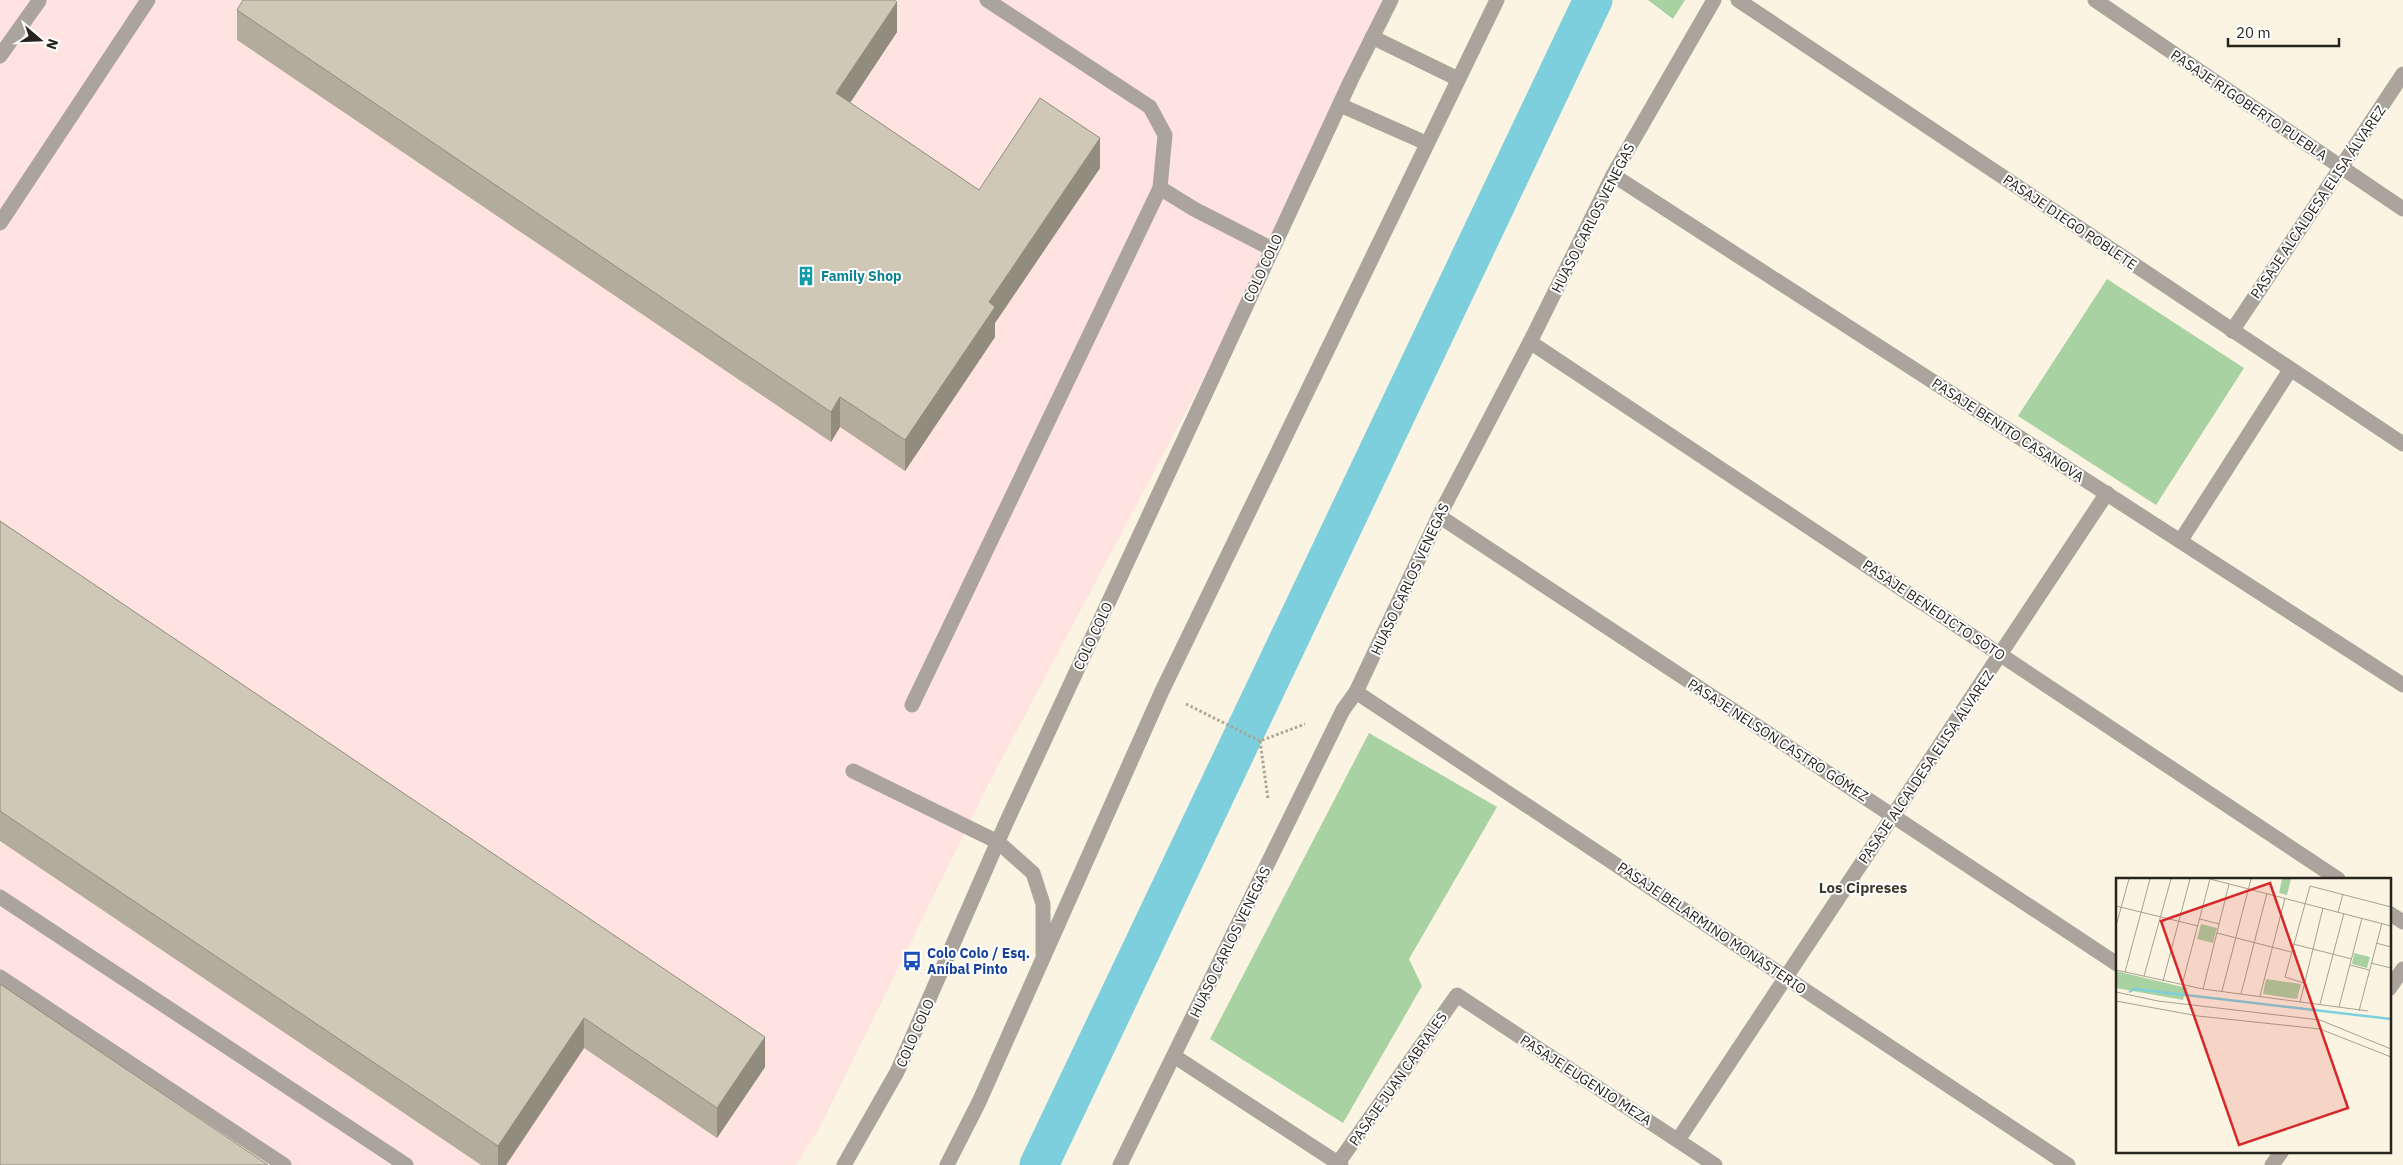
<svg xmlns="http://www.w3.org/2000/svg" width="2403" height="1165" font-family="'IBM Plex Sans',sans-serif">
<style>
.industrial{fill:#fee3e0}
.green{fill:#a8d2a1}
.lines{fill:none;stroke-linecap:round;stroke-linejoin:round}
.canal{stroke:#7ecfdd;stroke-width:39}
.path{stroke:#aba597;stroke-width:3;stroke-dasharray:2.5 2.5;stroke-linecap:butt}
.minor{stroke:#aaa49d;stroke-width:15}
.wall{fill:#b3ac9d}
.shaded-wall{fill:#928c7f}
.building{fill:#d0c8b6;stroke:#928c7f}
.labels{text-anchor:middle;stroke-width:4;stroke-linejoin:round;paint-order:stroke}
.street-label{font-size:14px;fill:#27241e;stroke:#fff}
.culture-label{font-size:14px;font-weight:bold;fill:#0d838f;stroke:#fff;text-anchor:start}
.transit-label{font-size:14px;font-weight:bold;fill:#164399;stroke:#fff;text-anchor:start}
.neighbourhood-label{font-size:15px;font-weight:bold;fill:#413a2c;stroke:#fff}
.inset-river{fill:none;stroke:#7ecfdd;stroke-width:2.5}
.inset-road{fill:none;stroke:#a7a194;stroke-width:1}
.view{fill:#d62828;fill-opacity:0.15;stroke:#d62828;stroke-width:2.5}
.inset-edge{fill:none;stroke:#27241e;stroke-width:2.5}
</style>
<rect width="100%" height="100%" fill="#fcf4e2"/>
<!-- industrial -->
<polygon class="industrial" points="0,0 1395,0 1272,249 989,783 819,1129 796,1165 0,1165"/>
<!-- green -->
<g class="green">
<polygon points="1648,0 1685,0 1673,19"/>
<polygon points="2107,279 2244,368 2156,505 2018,416"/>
<polygon points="1369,733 1497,807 1409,959 1422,986 1343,1123 1210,1039"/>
</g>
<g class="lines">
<!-- canal -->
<polyline class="canal" points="1039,1165 1593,0"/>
<!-- path -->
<g class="path">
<polyline points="1186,704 1260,741 1305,724"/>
<polyline points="1260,741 1268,799"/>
</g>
<!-- minor -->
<g class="minor">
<polyline points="1738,0 2403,444"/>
<polyline points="2095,0 2403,209"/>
<polyline points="1372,37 1458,79"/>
<polyline points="0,56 39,1"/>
<polyline points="1340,105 1426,143"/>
<polyline points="1613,175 2403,685"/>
<polyline points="1160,188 1194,209 1272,249"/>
<polyline points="0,223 148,0"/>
<polyline points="2232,331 2403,74"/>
<polyline points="1530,342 2338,879"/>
<polyline points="1439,516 2117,964"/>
<polyline points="2181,540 2290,370"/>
<polyline points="1356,692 2068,1165"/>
<polyline points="912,705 1160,188 1165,135 1150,107 987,0"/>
<polyline points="853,771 998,842 1033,873 1043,904 1043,954"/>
<polyline points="0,897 406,1165"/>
<polyline points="2389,913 2403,922"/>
<polyline points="0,977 284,1165"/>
<polyline points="2389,989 2403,969"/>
<polyline points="1174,1056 1341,1165"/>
<polyline points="1678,1140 2107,493"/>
<polyline points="1338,1163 1457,995 1715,1165"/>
<polyline points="844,1165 897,1072 1006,823 1351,80 1391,0"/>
<polyline points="947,1165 979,1102 1162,691 1497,0"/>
<polyline points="1120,1165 1343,710 1356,692 1439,516 1530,342 1613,175 1714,0"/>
<polyline points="2272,1165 2282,1151"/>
</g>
</g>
<!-- wall -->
<g class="wall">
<polygon points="237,10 897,32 850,103 979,190 1100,168 995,323 995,337 905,471 840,427 831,442 237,40"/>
<polygon points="0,521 765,1067 717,1138 584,1048 506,1165 481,1165 0,841"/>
</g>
<!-- shaded-wall -->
<g class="shaded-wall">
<polygon points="897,2 897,32 836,124 836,93"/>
<polygon points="1100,138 1100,168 995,323 995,337 905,471 905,440 989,302"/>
<polygon points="840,397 840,427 831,442 831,412"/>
<polygon points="584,1018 584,1048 506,1165 498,1165 498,1146"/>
<polygon points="765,1037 765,1067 717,1138 717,1108"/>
</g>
<!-- building -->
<g class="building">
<polygon points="243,0 894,0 897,2 836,93 979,190 1040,98 1100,138 989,302 995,307 905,440 840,397 831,412 237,10"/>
<polygon points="0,521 765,1037 717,1108 584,1018 498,1146 0,811"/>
<polygon points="0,984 268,1165 0,1165"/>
</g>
<!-- icons -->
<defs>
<symbol id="building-bare" viewBox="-9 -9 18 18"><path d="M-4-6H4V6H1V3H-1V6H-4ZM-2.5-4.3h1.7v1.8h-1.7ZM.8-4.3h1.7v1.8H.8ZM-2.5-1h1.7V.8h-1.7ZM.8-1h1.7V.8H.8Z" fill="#0f9aa8" stroke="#fff" stroke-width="2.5" paint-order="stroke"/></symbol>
<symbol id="bus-bare" viewBox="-9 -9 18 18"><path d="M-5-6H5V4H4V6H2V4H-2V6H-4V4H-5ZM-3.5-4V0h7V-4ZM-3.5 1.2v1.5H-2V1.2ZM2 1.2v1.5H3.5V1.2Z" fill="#1a4fb4" stroke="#fff" stroke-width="2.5" paint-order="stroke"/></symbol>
</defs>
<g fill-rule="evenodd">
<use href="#building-bare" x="792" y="262" width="28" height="28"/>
<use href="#bus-bare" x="898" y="947" width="28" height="28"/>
</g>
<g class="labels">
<!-- street labels -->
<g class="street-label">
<text transform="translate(2249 105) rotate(34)" y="5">PASAJE RIGOBERTO PUEBLA</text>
<text transform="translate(2318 202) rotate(-56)" y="5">PASAJE ALCALDESA ELISA ÁLVAREZ</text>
<text transform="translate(1593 218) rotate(-63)" y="5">HUASO CARLOS VENEGAS</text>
<text transform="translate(2070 222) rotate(34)" y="5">PASAJE DIEGO POBLETE</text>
<text transform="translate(1263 268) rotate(-65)" y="5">COLO COLO</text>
<text transform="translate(2008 430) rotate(33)" y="5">PASAJE BENITO CASANOVA</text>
<text transform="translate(1410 579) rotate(-65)" y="5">HUASO CARLOS VENEGAS</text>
<text transform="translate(1934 610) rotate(34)" y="5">PASAJE BENEDICTO SOTO</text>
<text transform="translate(1093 636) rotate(-65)" y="5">COLO COLO</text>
<text transform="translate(1778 740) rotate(33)" y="5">PASAJE NELSON CASTRO GÓMEZ</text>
<text transform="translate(1926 767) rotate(-56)" y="5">PASAJE ALCALDESA ELISA ÁLVAREZ</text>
<text transform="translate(1712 928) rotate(34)" y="5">PASAJE BELARMINO MONASTERIO</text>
<text transform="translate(1230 942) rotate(-64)" y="5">HUASO CARLOS VENEGAS</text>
<text transform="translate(915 1033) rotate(-66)" y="5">COLO COLO</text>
<text transform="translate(1398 1079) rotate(-55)" y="5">PASAJE JUAN CABRALES</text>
<text transform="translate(1586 1080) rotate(33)" y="5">PASAJE EUGENIO MEZA</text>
</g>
<!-- culture labels -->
<g class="culture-label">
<text x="821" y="281">Family Shop</text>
</g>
<!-- transit labels -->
<g class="transit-label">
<text x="927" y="958">Colo Colo / Esq.<tspan x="927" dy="16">Aníbal Pinto</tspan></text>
</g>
<!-- neighbourhood labels -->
<g class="neighbourhood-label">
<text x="1863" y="893">Los Cipreses</text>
</g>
</g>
<!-- overview -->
<g transform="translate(2116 878)">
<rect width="275" height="275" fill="#fcf4e2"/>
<path d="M166,1h9l-4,16 -8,-2zM85,46l16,4 -4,15 -16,-4zM238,75l16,4 -3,11 -15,-4zM0,93l71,17 -4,12 -67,-12zM150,101l35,5 -4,15 -34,-5z" fill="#a8d2a1"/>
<path class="inset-river" d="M13,114l6,-3 256,30"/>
<path class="inset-road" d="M94,1l181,47M0,28l82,20M222,34l5,-18M84,41l19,5M0,48l13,-47M101,55l74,19M260,65l15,4M177,66l59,15M255,85l20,5M234,87l19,5M0,92l87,19 165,22M9,94l25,-93M28,98l27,-97M47,103l27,-102M188,105l-19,-6 25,-91 81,21M66,107l28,-106M87,111l26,-105M106,113l29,-112M0,114l42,9 162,19 71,29M125,116l26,-101M144,118l25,-98M0,123l82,15 122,13 71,28M184,124l23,-94M204,126l24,-91M223,129l23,-89M243,133l23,-88"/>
<path class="view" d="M154,5l78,225 -109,37 -78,-224z"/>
<rect width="275" height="275" class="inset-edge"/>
</g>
<!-- north arrow -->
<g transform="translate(40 40) rotate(109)" stroke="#ffffff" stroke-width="4" paint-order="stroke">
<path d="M0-4L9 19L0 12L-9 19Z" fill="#27241e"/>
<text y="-8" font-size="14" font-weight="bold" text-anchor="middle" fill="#27241e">N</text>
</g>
<!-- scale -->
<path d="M2228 38v8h111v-8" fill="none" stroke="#27241e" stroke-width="2.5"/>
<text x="2236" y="38" font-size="15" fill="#27241e" stroke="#ffffff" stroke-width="4" paint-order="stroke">20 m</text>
</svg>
